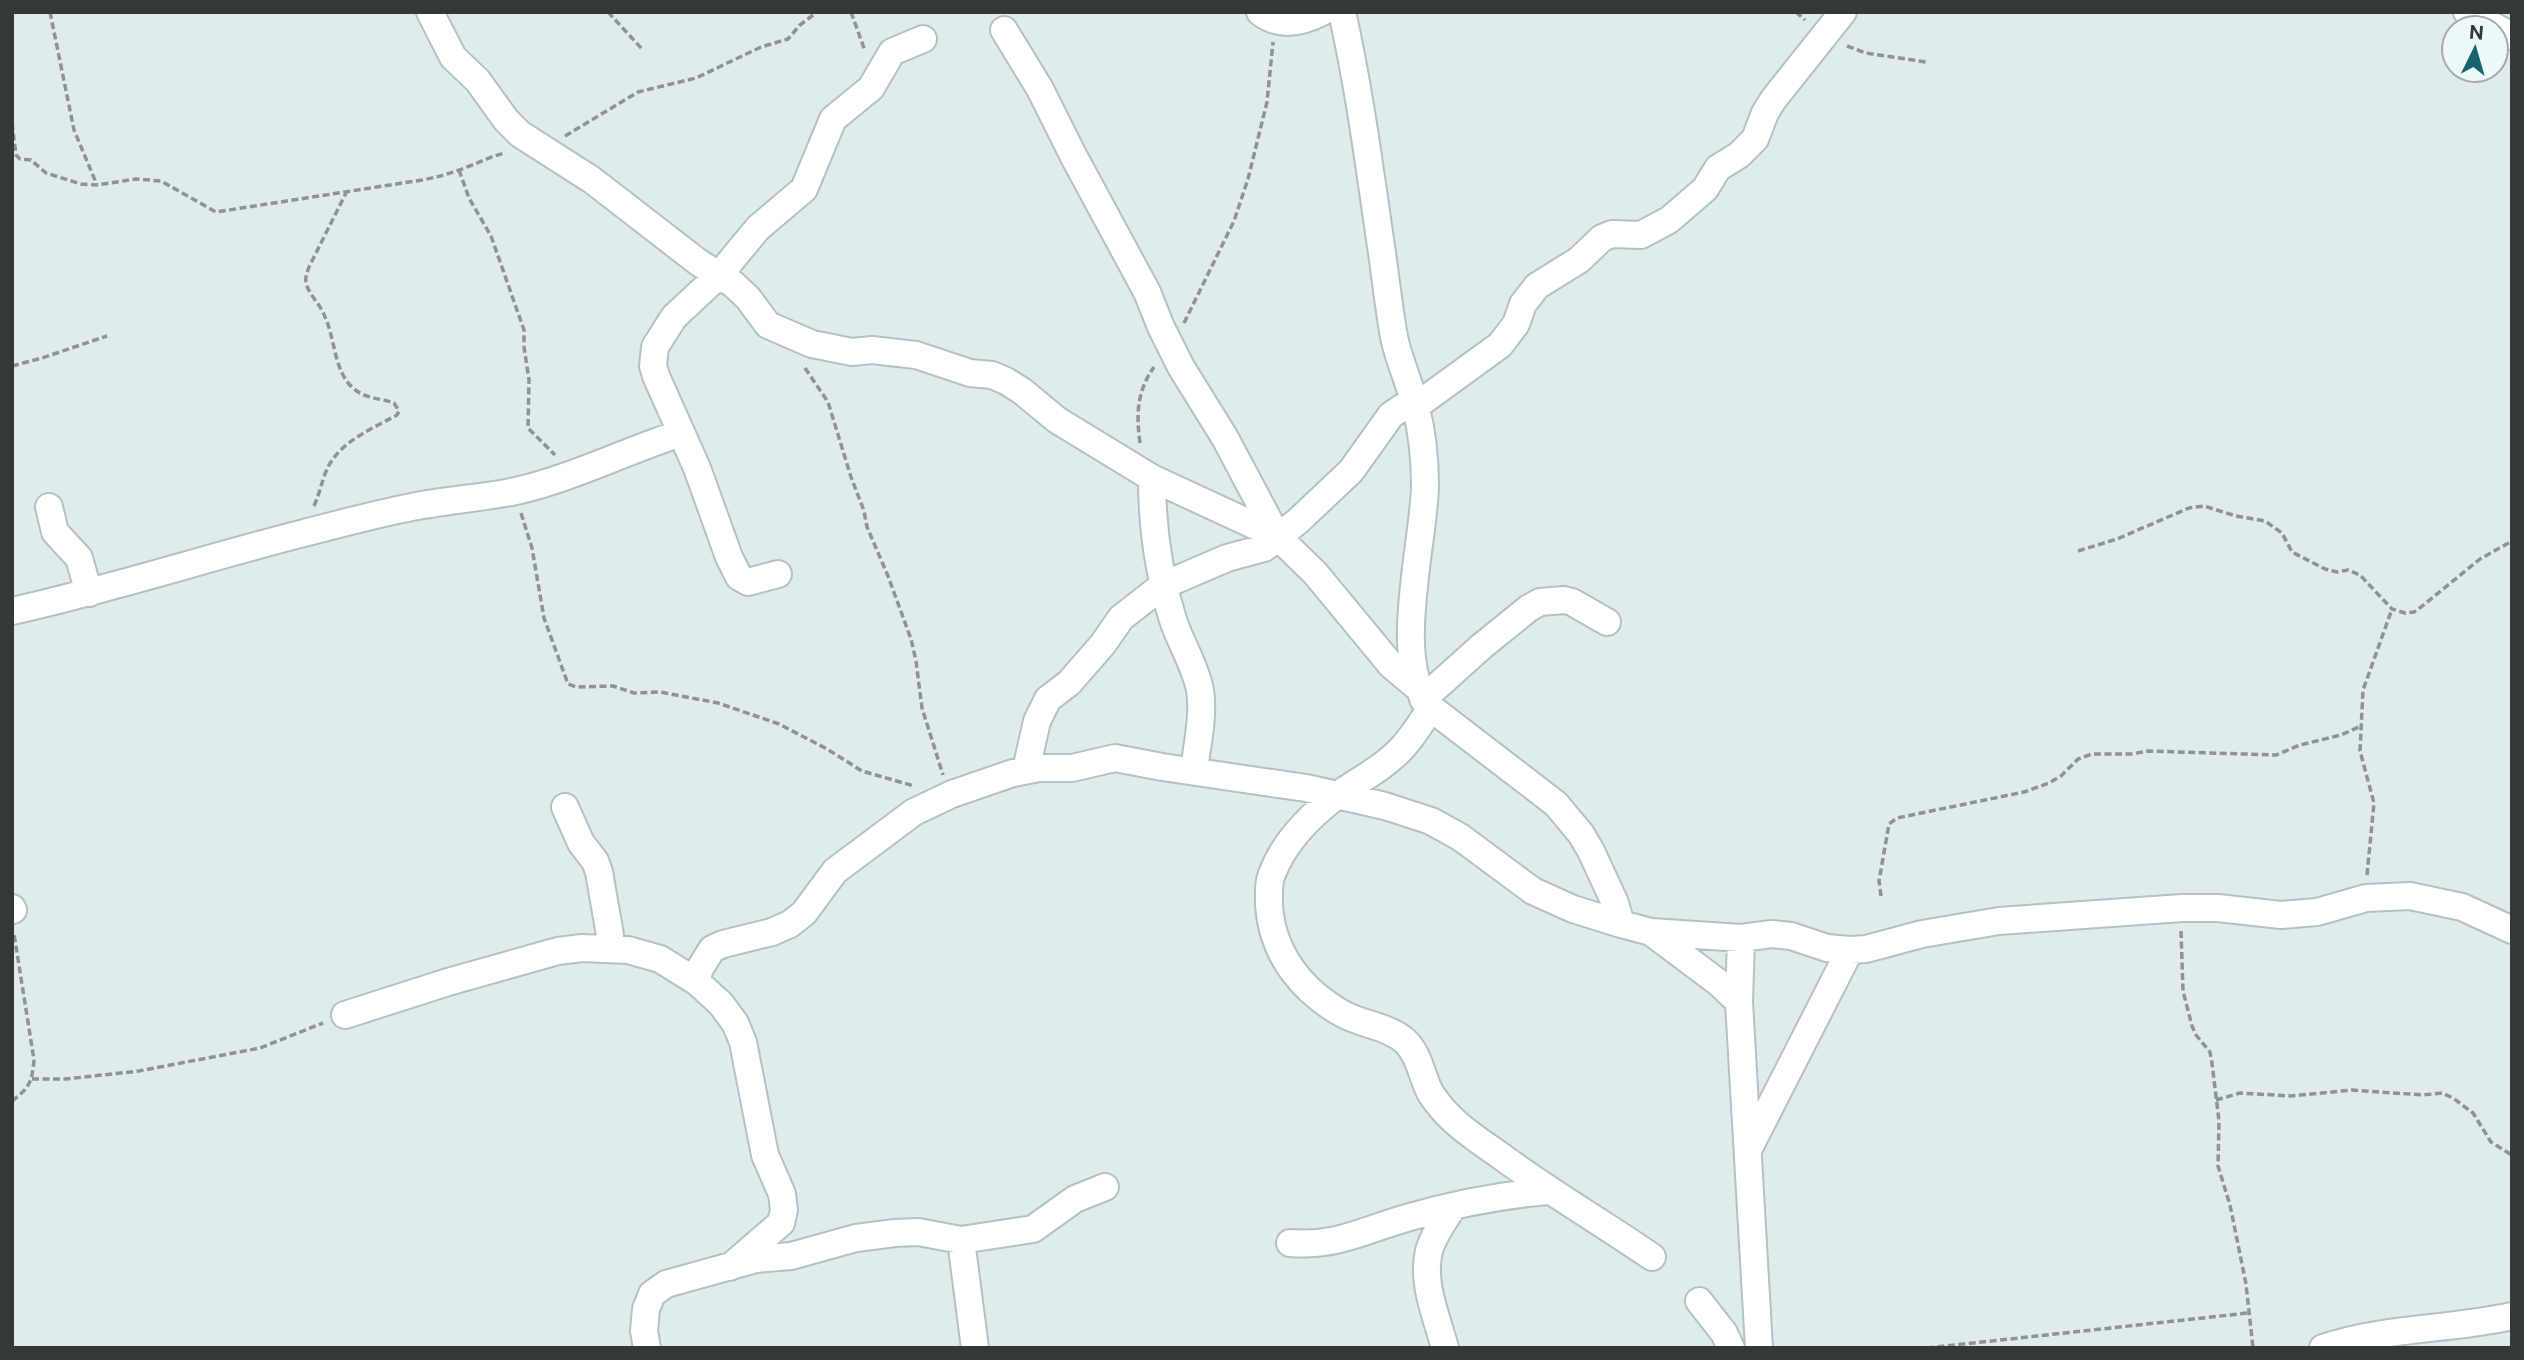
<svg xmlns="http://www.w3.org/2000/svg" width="2524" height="1360" font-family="'Public Sans',sans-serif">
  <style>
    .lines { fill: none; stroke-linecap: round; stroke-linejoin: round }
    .minor-casing { stroke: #b6c1c3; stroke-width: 30 }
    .path { stroke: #8c9495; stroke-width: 3.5; stroke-dasharray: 7 3.5; stroke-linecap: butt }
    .minor { stroke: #fff; stroke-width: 26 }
  </style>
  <rect width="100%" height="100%" fill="#dfebed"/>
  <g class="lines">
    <g class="minor-casing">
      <path id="minor" d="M430 12 453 57 478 81 506 120 520 134 592 180 698 262 733 284 748 298 768 325 812 344 852 352 872 350 916 355 970 373 992 375 1006 381 1022 391 1057 420 1152 478 1277 536 1315 573 1391 665 1416 686
        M1260 12C1279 27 1301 23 1322 12
        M1342 12C1360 92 1370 172 1382 253 1386 281 1389 309 1394 337 1399 361 1410 384 1416 408 1422 432 1425 461 1425 486 1424 544 1390 664 1431 708L1556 804 1581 834 1591 851 1615 903 1621 924 1651 932 1719 983 1739 1002 1759 1348
        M2467 12 2512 36
        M1004 30 1040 89 1074 157 1147 292 1161 327 1181 367 1225 438 1277 536
        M1152 478C1152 528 1158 572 1173 620 1181 644 1195 665 1200 690 1204 716 1197 745 1194 771
        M49 507 55 532 79 558 89 593
        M778 574 748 582 739 577 729 557 697 468 656 376 653 366 655 347 674 317 720 274 758 228 804 189 833 119 871 88 892 52 923 39
        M12 611C111 589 206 558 304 533 339 524 376 514 412 507 446 500 482 498 516 491 573 478 626 451 681 433
        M1423 699 1482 646 1529 608 1540 602 1564 600 1572 602 1607 622
        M1431 708C1422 721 1414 735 1403 747 1385 767 1361 779 1339 794 1312 814 1284 842 1272 874 1268 883 1269 895 1269 905 1272 954 1302 991 1343 1014 1363 1025 1389 1026 1406 1042 1420 1056 1422 1078 1431 1094 1436 1101 1442 1109 1448 1115 1462 1130 1481 1142 1498 1154 1548 1191 1601 1222 1652 1257
        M1026 770 1037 721 1048 699 1069 683 1103 644 1121 618 1162 586 1227 558 1264 548 1298 521 1351 471 1391 415 1403 407 1416 406 1500 345 1516 324 1523 304 1537 286 1579 260 1602 238 1612 234 1641 235 1669 220 1705 189 1718 168 1739 155 1755 139 1765 113 1773 100 1843 12
        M565 807 581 843 595 861 599 872 610 935 606 948
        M12 908 13 910
        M1651 932 1741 938 1772 934 1791 936 1827 948 1850 950 1866 949 1922 934 1999 921 2182 908H2218L2281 915 2317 912 2366 898 2410 896 2462 907 2512 930
        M697 982 699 970 712 949 723 944 772 932 790 924 804 913 835 871 914 812 952 794 1013 773 1039 768H1072L1115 758 1162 767 1306 788 1385 806 1431 821 1460 837 1533 891 1573 909 1621 924
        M1739 1002 1741 938
        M345 1015 448 982 558 951 582 948 628 950 660 959 697 982 721 1004 735 1023 743 1042 765 1155 782 1194 784 1210 781 1223 730 1267
        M1749 1148 1850 950
        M961 1240 1033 1229 1075 1199 1105 1187
        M1290 1243C1338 1247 1366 1229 1410 1217 1455 1204 1502 1195 1548 1191
        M1699 1301 1724 1333 1731 1348
        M647 1348 644 1331 646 1309 652 1294 666 1284 756 1259 791 1256 856 1238 895 1233 918 1232 961 1240 975 1348
        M1445 1348C1437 1318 1421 1282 1429 1251 1433 1236 1444 1220 1453 1207
        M2323 1348C2384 1327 2450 1330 2512 1316"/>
    </g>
    <path class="path" d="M50 12 74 130 97 185
      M608 12 642 49
      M851 12 865 51
      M1796 12 1805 20
      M1847 46 1866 53 1926 62
      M12 123 16 155 20 159 31 160 46 173 81 184 97 185 136 179 161 181 216 212 422 180C438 177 452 173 467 167 481 162 491 156 505 153
      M565 136 638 92 696 78 761 47 788 39 800 25 817 12
      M459 170 469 198 491 236 524 330V347L529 380 528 428 555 455
      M1184 323 1234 221 1248 179 1267 102 1273 42
      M12 366 42 358 107 336
      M805 368 828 402 851 477 864 511 867 527 888 576 911 639 916 661 922 708 943 775
      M1140 443C1136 414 1137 391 1154 367
      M314 506C319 495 321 485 325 474 336 443 370 430 397 415L399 411 394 403C380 398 365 399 353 388 334 372 335 338 325 317 321 305 309 295 306 283 305 277 307 273 309 267L347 191
      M521 513 532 548 544 618 568 684 576 687 613 686 634 693 660 692 718 703 779 724 827 749 862 771 914 786
      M2078 551 2117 539 2189 508 2204 506 2236 516 2265 521 2282 533 2292 552 2325 569 2337 572 2348 570 2360 575 2392 609 2405 613 2414 612 2421 607 2480 559 2512 541
      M2367 875 2374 803 2360 751 2363 690 2392 609
      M1881 896 1879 881 1889 824 1897 818 2024 792 2049 783 2061 776 2078 759 2092 754H2131L2148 751 2276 755 2300 745 2341 735 2361 726
      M2181 931 2183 991 2192 1026 2196 1035 2210 1052 2212 1063 2219 1121 2218 1166 2230 1205 2246 1284 2253 1348
      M32 1079H66L139 1071 260 1048 323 1023
      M2216 1100 2240 1093 2291 1096 2352 1090 2423 1095 2442 1093 2453 1098 2473 1113 2491 1142 2512 1155
      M12 1101C30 1087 32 1082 34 1060L14 934
      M1927 1348 2248 1313"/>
    <use href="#minor" class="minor"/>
  </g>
  <rect width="2524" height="1360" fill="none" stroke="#343839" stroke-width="28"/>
  <g transform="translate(2475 49) rotate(5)"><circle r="33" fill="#edf8fa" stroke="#a3abad" stroke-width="2"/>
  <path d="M0-5L12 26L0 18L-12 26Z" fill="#16626e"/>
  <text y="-10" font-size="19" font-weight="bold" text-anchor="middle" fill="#343839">N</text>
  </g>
</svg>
